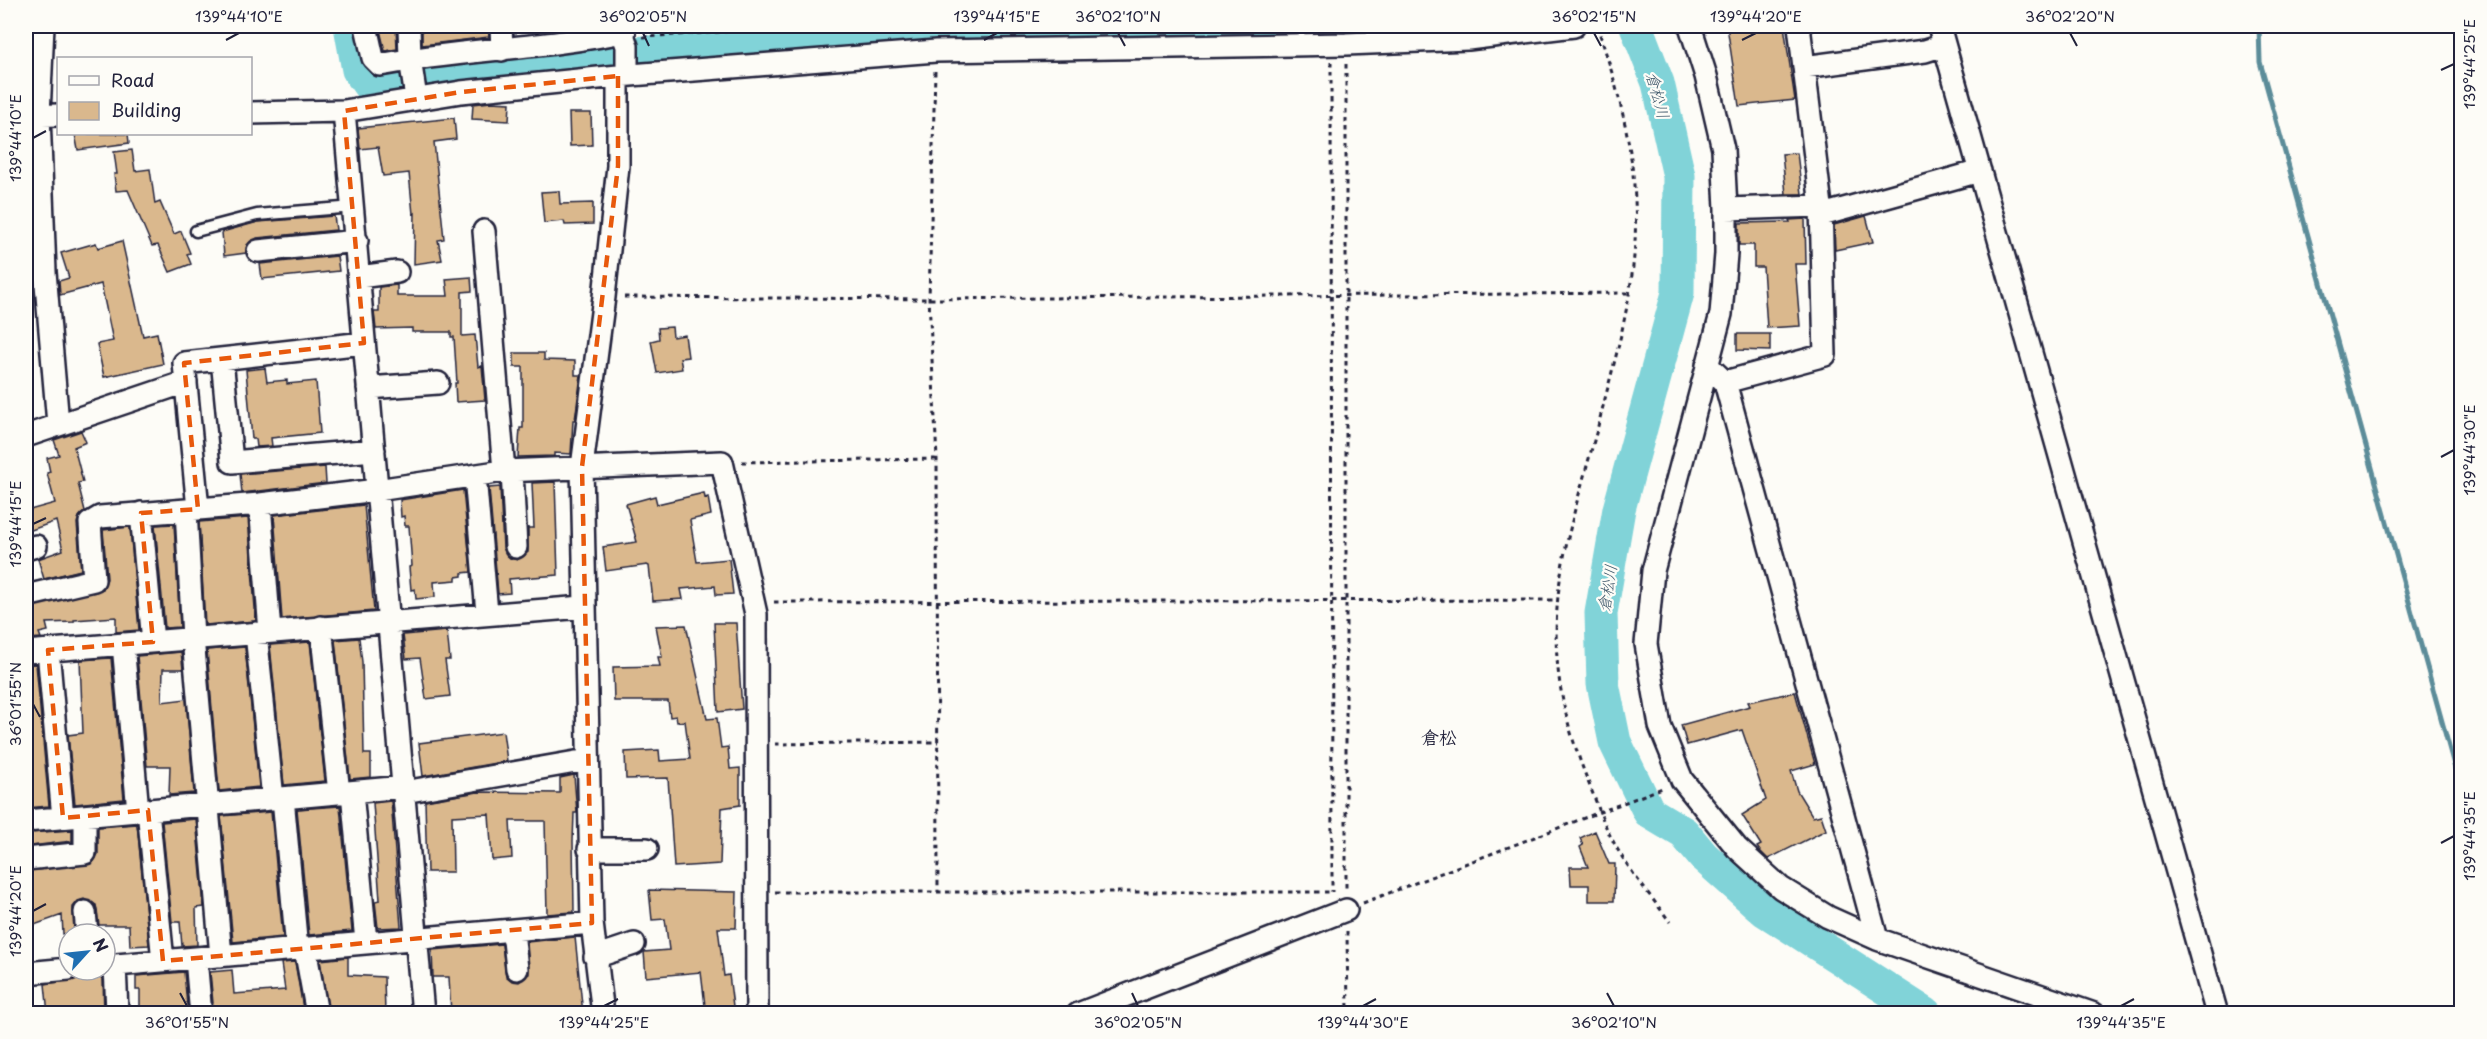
<svg xmlns="http://www.w3.org/2000/svg" width="2487" height="1039" font-family="'Playpen Sans','Klee One',sans-serif">
  <style>
    .lines { fill: none; stroke-linecap: round; stroke-linejoin: round }
    .stream { stroke: #5b8c99; stroke-width: 5 }
    .river { stroke: #81d3d8; stroke-width: 33 }
    .building { fill: #dab88d; stroke: #22223b; stroke-width: 1.5 }
    .service-casing { stroke: #22223b; stroke-width: 15 }
    .minor-casing { stroke: #22223b; stroke-width: 26 }
    .tertiary-casing { stroke: #22223b; stroke-width: 30 }
    .path { stroke: #22223b; stroke-width: 3; stroke-dasharray: 4.5 4.5; stroke-linecap: butt }
    .service { stroke: #fdfcf7; stroke-width: 10 }
    .minor { stroke: #fdfcf7; stroke-width: 21 }
    .tertiary { stroke: #fdfcf7; stroke-width: 26 }
    .marked { fill: none; stroke: #e8590c; stroke-width: 4.5; stroke-dasharray: 12 8; stroke-linejoin: round }
    .ticks { fill: none; stroke: #22223b; stroke-width: 2 }
    .labels { text-anchor: middle; dominant-baseline: central; stroke-width: 4.5; stroke-linejoin: round; paint-order: stroke }
    .water-label { font-size: 16px; font-style: italic; fill: #3e576a; stroke: #fdfcf7 }
    .quarter-label { font-size: 18px; font-weight: bold; fill: #22223b; stroke: #fdfcf7 }
    .neatline { fill: none; stroke: #22223b; stroke-width: 2 }
    .ticks-label { font-size: 15px; text-anchor: middle; fill: #22223b }
  </style>
  <rect width="100%" height="100%" fill="#fdfcf7"/>
  <filter id="ink" filterUnits="userSpaceOnUse"><feTurbulence type="fractalNoise" baseFrequency=".0167" numOctaves="2"/><feDisplacementMap in="SourceGraphic" scale="12" xChannelSelector="R" yChannelSelector="G"/><feConvolveMatrix kernelMatrix="1 2 1 2 8 2 1 2 1" color-interpolation-filters="sRGB"/></filter>
  <g filter="url(#ink)">
    <g class="lines">
      <path class="stream" d="M2259 26 2260 62 2462 794"/>
      <path class="river" d="M350 26 358 70 370 87 615 54 940 34 1275 26
        M1636 26 1658 83 1679 176 1678 293 1619 509 1601 613 1603 684 1615 742 1649 812 1684 833 1703 856 1764 910 1926 1014"/>
    </g>
    <path class="building" d="M379 26H396L397 49 385 51Z
      M422 26H488L489 37 422 45Z
      M1727 26H1784L1795 100 1739 106Z
      M491 102 510 103 509 121 472 119 473 104Z
      M569 113H591L592 145 570 146Z
      M454 118 456 139 434 142 444 239 438 240 442 260 414 264 415 213 413 214 409 173 383 176 378 147 360 149 358 128Z
      M75 134H128L129 143 78 150Z
      M132 150 135 171 150 169 155 204 160 202 174 234 181 231 190 253 187 254 191 264 170 272 158 245 152 246 128 190 116 191 114 174H117L114 152Z
      M1797 153 1802 194H1786L1782 154Z
      M559 191 560 204 593 203V224L565 225 564 221 544 223 541 192Z
      M334 216 336 230 257 238 247 245 246 253 224 256 222 232 258 222Z
      M1866 216 1873 242 1835 250 1834 225Z
      M1805 219 1806 264H1795L1800 326 1767 328 1763 267H1754V245H1739V223L1790 222 1789 220Z
      M122 241 143 336 157 333 163 364 104 377 97 344 113 341 101 284 60 295 59 281 69 278 61 253 96 243 98 248Z
      M337 256 339 271 262 279 260 264Z
      M471 277 472 291 462 292V336L475 335 478 367 482 366 485 400 456 402 455 383H457L454 337H451V332H412V328L376 329 374 312H379V287L397 285V296H448L446 279Z
      M672 327 673 337 685 335 688 357 680 358 682 369 657 373 651 341 659 339 658 328Z
      M1737 334H1770V351L1737 350Z
      M514 353H544V360L575 361V375H581L575 420H573L571 454 554 453V456L518 457 520 428H523V367H514Z
      M265 368 267 382 287 380V384L316 381 320 433 271 438 272 446 257 447 256 439H252L246 370Z
      M81 431 86 442 74 447 83 482 78 483 85 511 79 517 77 523 81 570 44 579 38 559 63 550 56 521 26 532V511L55 503 47 473 50 472 47 458 59 455 54 440Z
      M325 467 326 483 242 493 240 474Z
      M555 482 558 575 509 579 510 593 498 594 489 488 500 487 503 548 510 558 517 560 528 552V528H534L532 483Z
      M463 490 471 572 462 573V576L456 577V580L434 582 435 597 416 599 415 589 411 590 409 567 412 566 409 526H405L404 516 401 517 400 500Z
      M704 493 705 498 708 497 711 515 690 520 697 562 729 559 733 594 716 595 715 586 681 589 683 599 653 601 649 566 647 565 606 571 603 547 637 542 626 504 655 496 657 504Z
      M364 505 374 611 282 619 274 515Z
      M248 518 256 621 205 625 199 522Z
      M174 524 180 627 165 628 155 525Z
      M130 527 139 630 116 632V617L74 620V622L46 623 48 631 39 633 41 638 26 639V608L103 589 107 579 103 530Z
      M714 623H736L742 709 718 712Z
      M686 625 707 719 717 718 721 748 728 747 730 769 740 768V805L722 808 720 864 674 867 668 778 626 779 625 752 659 750 660 761 690 759 685 721 677 722 676 716 670 717 668 701H614L613 667 660 666 658 657H662L656 626Z
      M447 631 450 660H445L450 696 426 699 420 658 406 659 403 635Z
      M359 638 362 662 364 754H371V777L350 779 335 640Z
      M310 642 325 781 284 785 270 645Z
      M245 647 259 787 219 791 207 650Z
      M181 652 183 669H163L162 702 186 699 194 793 169 795 170 766H147L137 656Z
      M111 658 124 799 75 804 68 735 83 733 80 660Z
      M34 664H36L49 806 26 808V665Z
      M1795 692 1815 764 1791 771 1797 791 1813 817 1821 815 1826 830 1768 859 1760 851 1757 847 1761 845 1742 815 1766 800 1742 730 1687 745 1681 725 1750 706 1748 702Z
      M503 732 507 761 423 776 419 743Z
      M574 775 577 813H574L573 841 574 912 547 914 545 821H510L512 858 492 860 489 814 452 816 453 872H427L425 801 478 792 560 793V778Z
      M391 801 401 927 378 928 375 901 380 900 373 803Z
      M340 806 352 931 309 935 297 809Z
      M271 812 283 937 233 942 221 816Z
      M196 819 204 907 196 908 197 945 182 946 180 922H172L162 822Z
      M137 824 149 945 130 946 129 925H99L96 905 84 899 78 901 73 907 74 934H63L62 915 26 928V871L92 864 98 854V827Z
      M72 830V841L31 846 29 833Z
      M1595 831 1609 864H1615L1614 901H1589V885H1571L1570 867H1588L1580 847 1583 845 1580 838Z
      M649 890 737 892 736 928H718L724 976 729 975 734 1014H706L701 972 646 977 644 952 669 950 665 919 652 920Z
      M575 937 583 1014H546L545 1010 509 1014H451L449 977H433L432 950 502 944 506 976 512 981 519 982 529 974 527 942Z
      M348 957V975L384 977 385 1014H329L320 960Z
      M295 962 304 1014H208L213 1003 210 972 232 970 234 994 285 990 281 963Z
      M184 972 187 1005 192 1014 140 1013V990H136V976Z
      M98 976 103 978 104 1014H85V1011L48 1014 45 984Z"/>
    <g class="lines">
      <g class="service-casing">
        <path id="service" d="M196 231 257 215 354 207"/>
      </g>
      <g class="minor-casing">
        <path id="minor" d="M43 26 39 115 45 272 58 424
          M366 26 373 58 380 65C460 49 542 49 622 32L627 46V76
          M409 26 410 59 416 98
          M501 26 502 50
          M1690 26 1706 76 1723 149 1726 209V254L1721 314 1653 571 1646 644 1660 726 1682 780 1737 848 1781 888 1828 917 1877 939 2094 1014
          M1939 26 2217 1014
          M1804 67 1925 51 1944 45
          M250 113 344 111
          M26 116 58 115
          M1726 209 1821 206
          M1822 215 1980 171
          M484 231 504 471
          M258 251 357 241
          M359 277 397 272
          M222 359 232 462 374 450
          M1707 365 1725 382 1877 939
          M1725 382 1825 355 1821 206 1799 26
          M368 388 438 383
          M26 436 186 382
          M512 471 516 547
          M475 476 487 613
          M260 504 270 632
          M198 509 184 363 364 343
          M186 510 193 638 221 956
          M141 513 153 642
          M26 549 36 546
          M26 596 94 580 90 523 100 517 260 504 377 490 504 471 722 462 756 614 757 1014
          M321 627 339 793
          M256 633 273 799
          M123 644 138 811
          M48 650 63 818
          M26 652 583 607
          M352 792 366 942
          M404 792 587 760
          M283 798 297 949
          M148 810 163 961
          M26 821 404 787
          M589 849H647
          M26 859 85 853V816
          M85 912 87 934
          M513 931 517 969
          M305 948 317 1014
          M595 957 634 944
          M196 958 200 1004
          M115 965 117 1012
          M105 966 592 923
          M26 973 69 969
          M423 1014 344 111 461 92 618 76 936 51 1346 44 1468 39 1574 26
          M603 1014 592 923 582 467 604 297 618 166V76
          M1078 1014 1346 910"/>
      </g>
      <g class="tertiary-casing">
        <path id="tertiary" d="M620 26 622 32"/>
      </g>
      <path class="path" d="M1597 26C1623 102 1641 175 1634 256 1629 314 1612 370 1598 426 1583 482 1564 539 1558 596 1551 669 1564 722 1591 789 1598 806 1604 825 1613 841 1628 870 1651 896 1670 922
        M643 37 814 26
        M1331 62 1332 892
        M1346 64V891
        M935 71 929 299 937 459 938 892
        M624 297 929 299 1629 293
        M742 462 936 459
        M774 602 1558 600
        M775 744 938 742
        M775 892H1333
        M1363 903 1665 787
        M1347 931 1348 1014"/>
      <use href="#service" class="service"/>
      <use href="#minor" class="minor"/>
      <use href="#tertiary" class="tertiary"/>
    </g>
  </g>
  <path class="marked" d="M618 76V166L582 467 592 923 163 961 148 810 63 818 48 650 153 642 141 513 198 509 184 363 364 343 344 111 461 92Z"/>
  <path class="ticks" d="M643 33 649 46M1118 33 1125 46M1594 33 1601 46M2070 33 2077 46M226 40 239 33M984 40 997 33M1742 40 1756 33M2441 70 2454 64M33 138 46 131M2441 457 2454 450M33 524 46 518M33 704 40 717M2441 843 2454 836M33 911 46 904M180 993 187 1006M1132 993 1138 1006M1607 993 1614 1006M604 1006 618 999M1363 1006 1376 999M2121 1006 2134 999"/>
  <g class="labels">
    <g class="water-label">
      <text transform="translate(1659 95) rotate(75)">倉松川</text>
      <text transform="translate(1606 588) rotate(-81)">倉松川</text>
    </g>
    <g class="quarter-label">
      <text x="1439" y="736">倉松</text>
    </g>
  </g>
  <rect width="2487" height="1039" fill="none" stroke="#fdfcf7" stroke-width="66"/>
  <rect x="57" y="57" width="195" height="78" fill="#fdfcf7" stroke="#a5a5ac" stroke-width="1.5"/>
  <rect x="69" y="76" width="30" height="9" fill="#fdfcf7" stroke="#a5a5ac" stroke-width="1.5"/>
  <text x="111" y="87" font-size="18" fill="#22223b">Road</text>
  <rect x="69" y="102" width="30" height="18" fill="#dab88d" stroke="#a5a5ac" stroke-width="1.5"/>
  <text x="111" y="117" font-size="18" fill="#22223b">Building</text>
  <g transform="translate(87 952) rotate(63)"><circle r="28" fill="#fdfcf7" stroke="#a5a5ac" stroke-width="1.5"/>
  <path d="M0-4.5L10 22L0 15L-10 22Z" fill="#1f6fb2"/>
  <text y="-9" font-size="16" font-weight="bold" text-anchor="middle" fill="#22223b">N</text>
  </g>
  <rect x="33" y="33" width="2421" height="973" class="neatline"/>
  <g class="ticks-label">
    <text x="239" y="22">139°44'10"E</text>
    <text x="643" y="22">36°02'05"N</text>
    <text x="997" y="22">139°44'15"E</text>
    <text x="1118" y="22">36°02'10"N</text>
    <text x="1594" y="22">36°02'15"N</text>
    <text x="1756" y="22">139°44'20"E</text>
    <text x="2070" y="22">36°02'20"N</text>
    <text transform="translate(2470 64) rotate(-90)" y="5">139°44'25"E</text>
    <text transform="translate(16 138) rotate(-90)" y="5">139°44'10"E</text>
    <text transform="translate(2470 450) rotate(-90)" y="5">139°44'30"E</text>
    <text transform="translate(16 524) rotate(-90)" y="5">139°44'15"E</text>
    <text transform="translate(16 704) rotate(-90)" y="5">36°01'55"N</text>
    <text transform="translate(2470 836) rotate(-90)" y="5">139°44'35"E</text>
    <text transform="translate(16 911) rotate(-90)" y="5">139°44'20"E</text>
    <text x="187" y="1028">36°01'55"N</text>
    <text x="604" y="1028">139°44'25"E</text>
    <text x="1138" y="1028">36°02'05"N</text>
    <text x="1363" y="1028">139°44'30"E</text>
    <text x="1614" y="1028">36°02'10"N</text>
    <text x="2121" y="1028">139°44'35"E</text>
  </g>
</svg>
